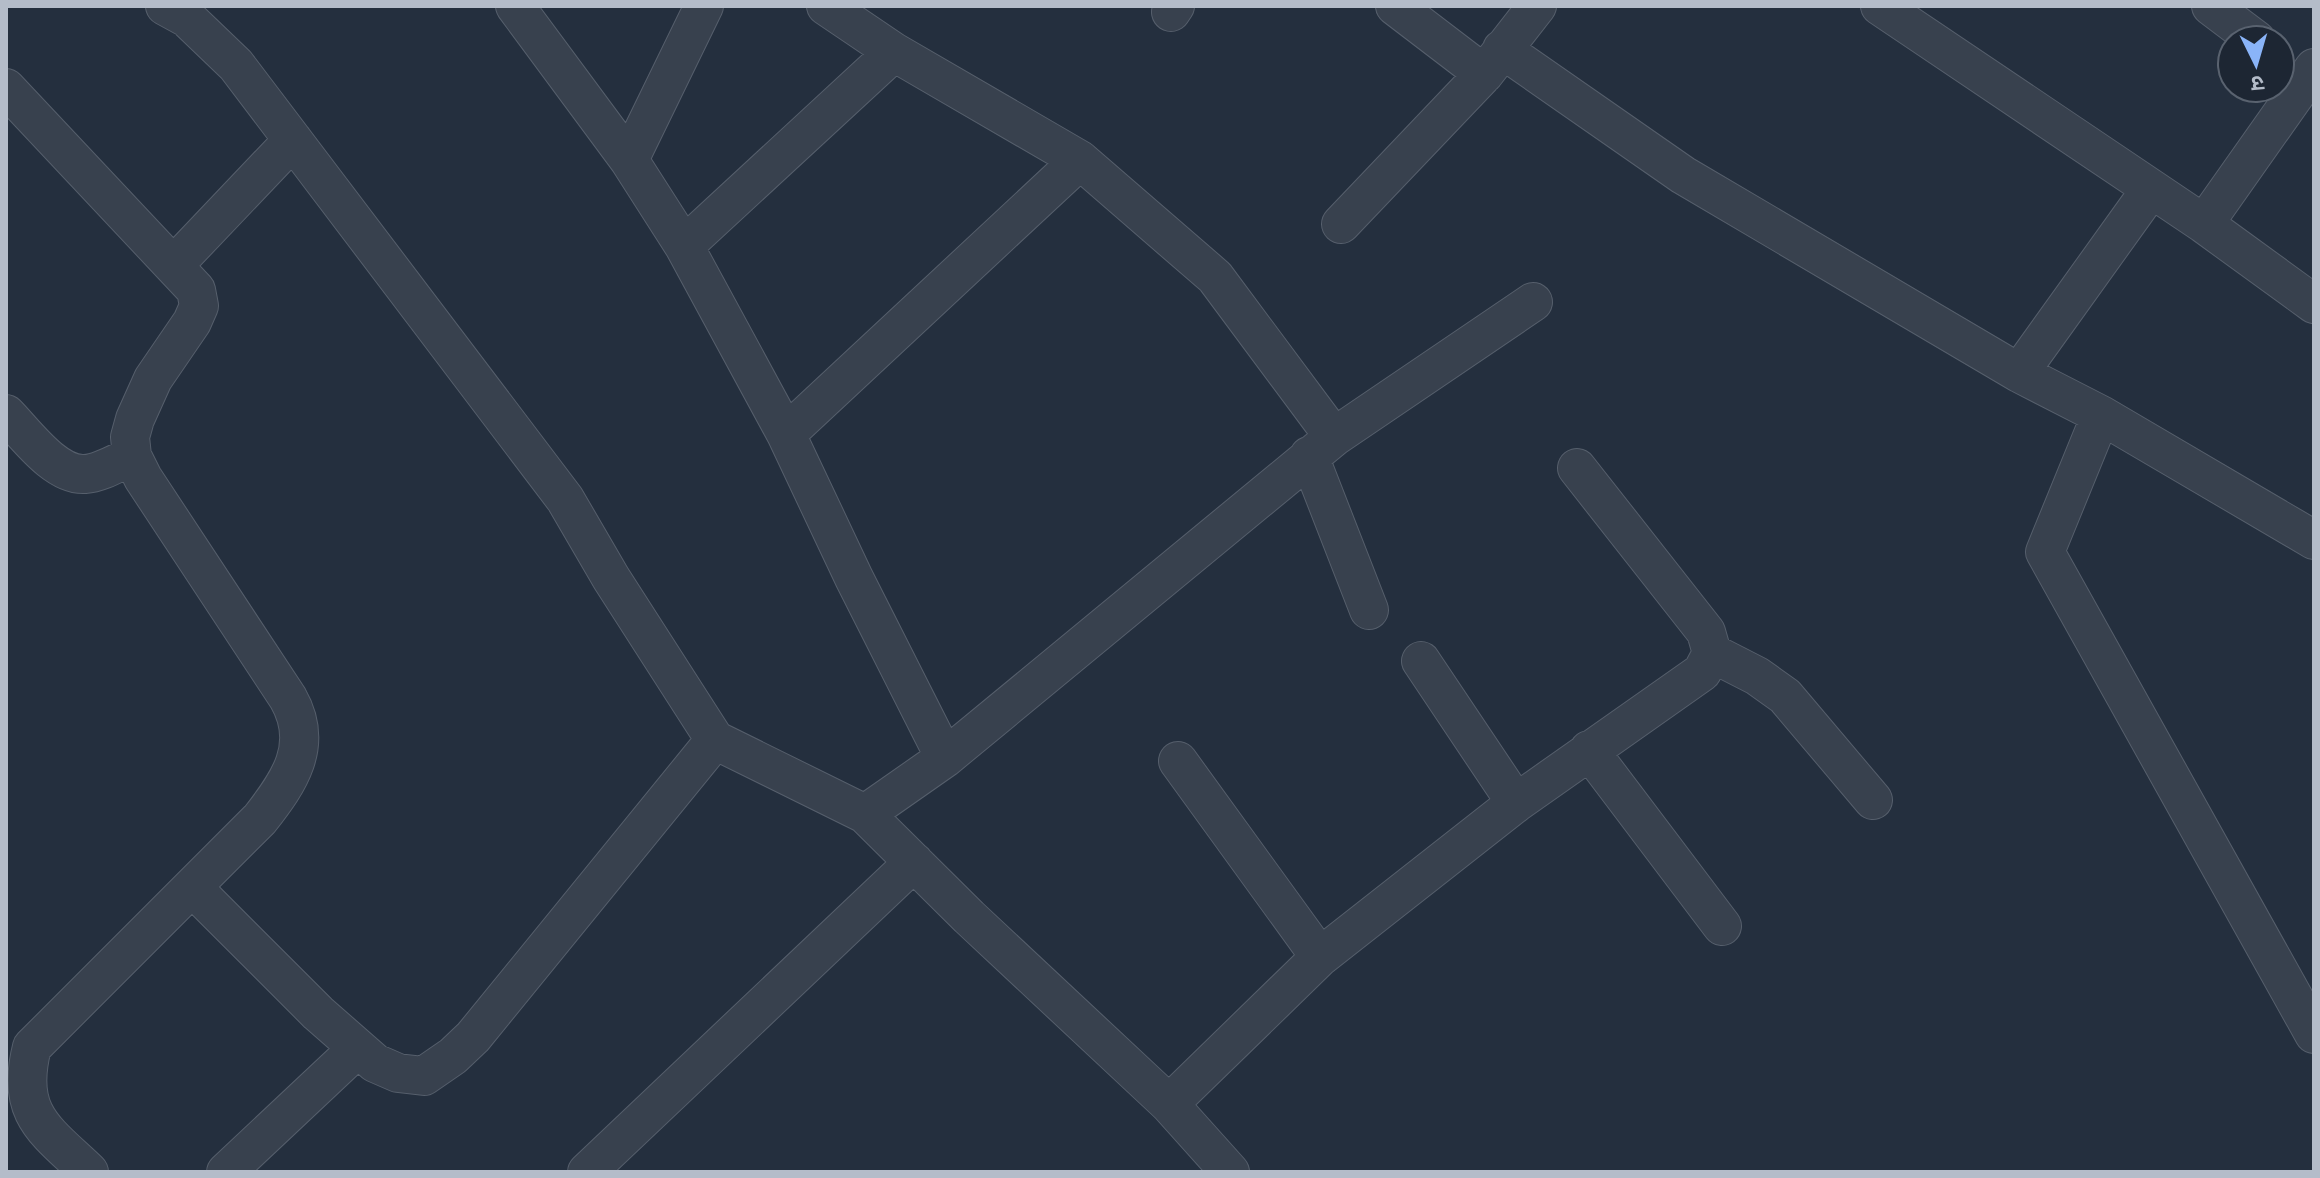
<svg xmlns="http://www.w3.org/2000/svg" width="2320" height="1178" font-family="'Asap Condensed','Noto Sans Devanagari',sans-serif">
  <style>
    .lines { fill: none; stroke-linecap: round; stroke-linejoin: round }
    .street-casing { stroke: #565f6c; stroke-width: 40 }
    .street { stroke: #38414e; stroke-width: 38 }
  </style>
  <rect width="100%" height="100%" fill="#242f3e"/>
  <g class="lines">
    <g class="street-casing">
      <path id="street" d="M165 6 187 18 236 65 565 499 611 578 715 740 865 814 969 917 1169 1104 1230 1172
        M515 6 629 160 684 246 786 434 854 578 945 758
        M826 6 894 52 1080 160
        M1395 6 1484 74
        M1880 6 2204 224 2314 304
        M2211 6 2256 40
        M1171 12 1175 6
        M1502 49 1683 175 2019 373 2101 415 2314 540
        M6 88 196 290 199 306 192 322 153 379 135 419 130 437 132 456 143 478 288 698C315 745 289 782 260 819L32 1047C15 1114 45 1130 89 1172
        M629 160 704 6
        M1341 224 1484 74 1537 6
        M2204 224 2314 68
        M684 246 894 52
        M174 265 293 140
        M2019 373 2151 189
        M6 414C25 433 55 476 85 474 101 473 118 462 132 456
        M2101 415 2045 552 2314 1034
        M786 434 1080 160 1215 277 1334 437
        M1309 456 1369 610
        M1712 653 1757 676 1785 696 1873 800
        M1421 661 1516 803
        M1589 750 1722 926
        M1178 761 1320 957
        M865 814 945 758 1334 437 1533 302
        M192 887 318 1013 375 1063 398 1073 424 1076 453 1056 473 1037 715 740
        M1169 1104 1320 957 1516 803 1702 672 1712 653 1706 632 1577 468
        M226 1172 358 1048
        M587 1172 914 862"/>
    </g>
    <use href="#street" class="street"/>
  </g>
  <rect width="2320" height="1178" fill="none" stroke="#b4bcc9" stroke-width="16"/>
  <g transform="translate(2256 64) rotate(175)"><circle r="38" fill="#1d2633" stroke="#59626f" stroke-width="2"/>
  <path d="M0-6L14 30L0 20L-14 30Z" fill="#8ab4f8"/>
  <text y="-12" font-size="22" font-weight="bold" text-anchor="middle" fill="#b4bcc9">उ</text>
  </g>
</svg>
